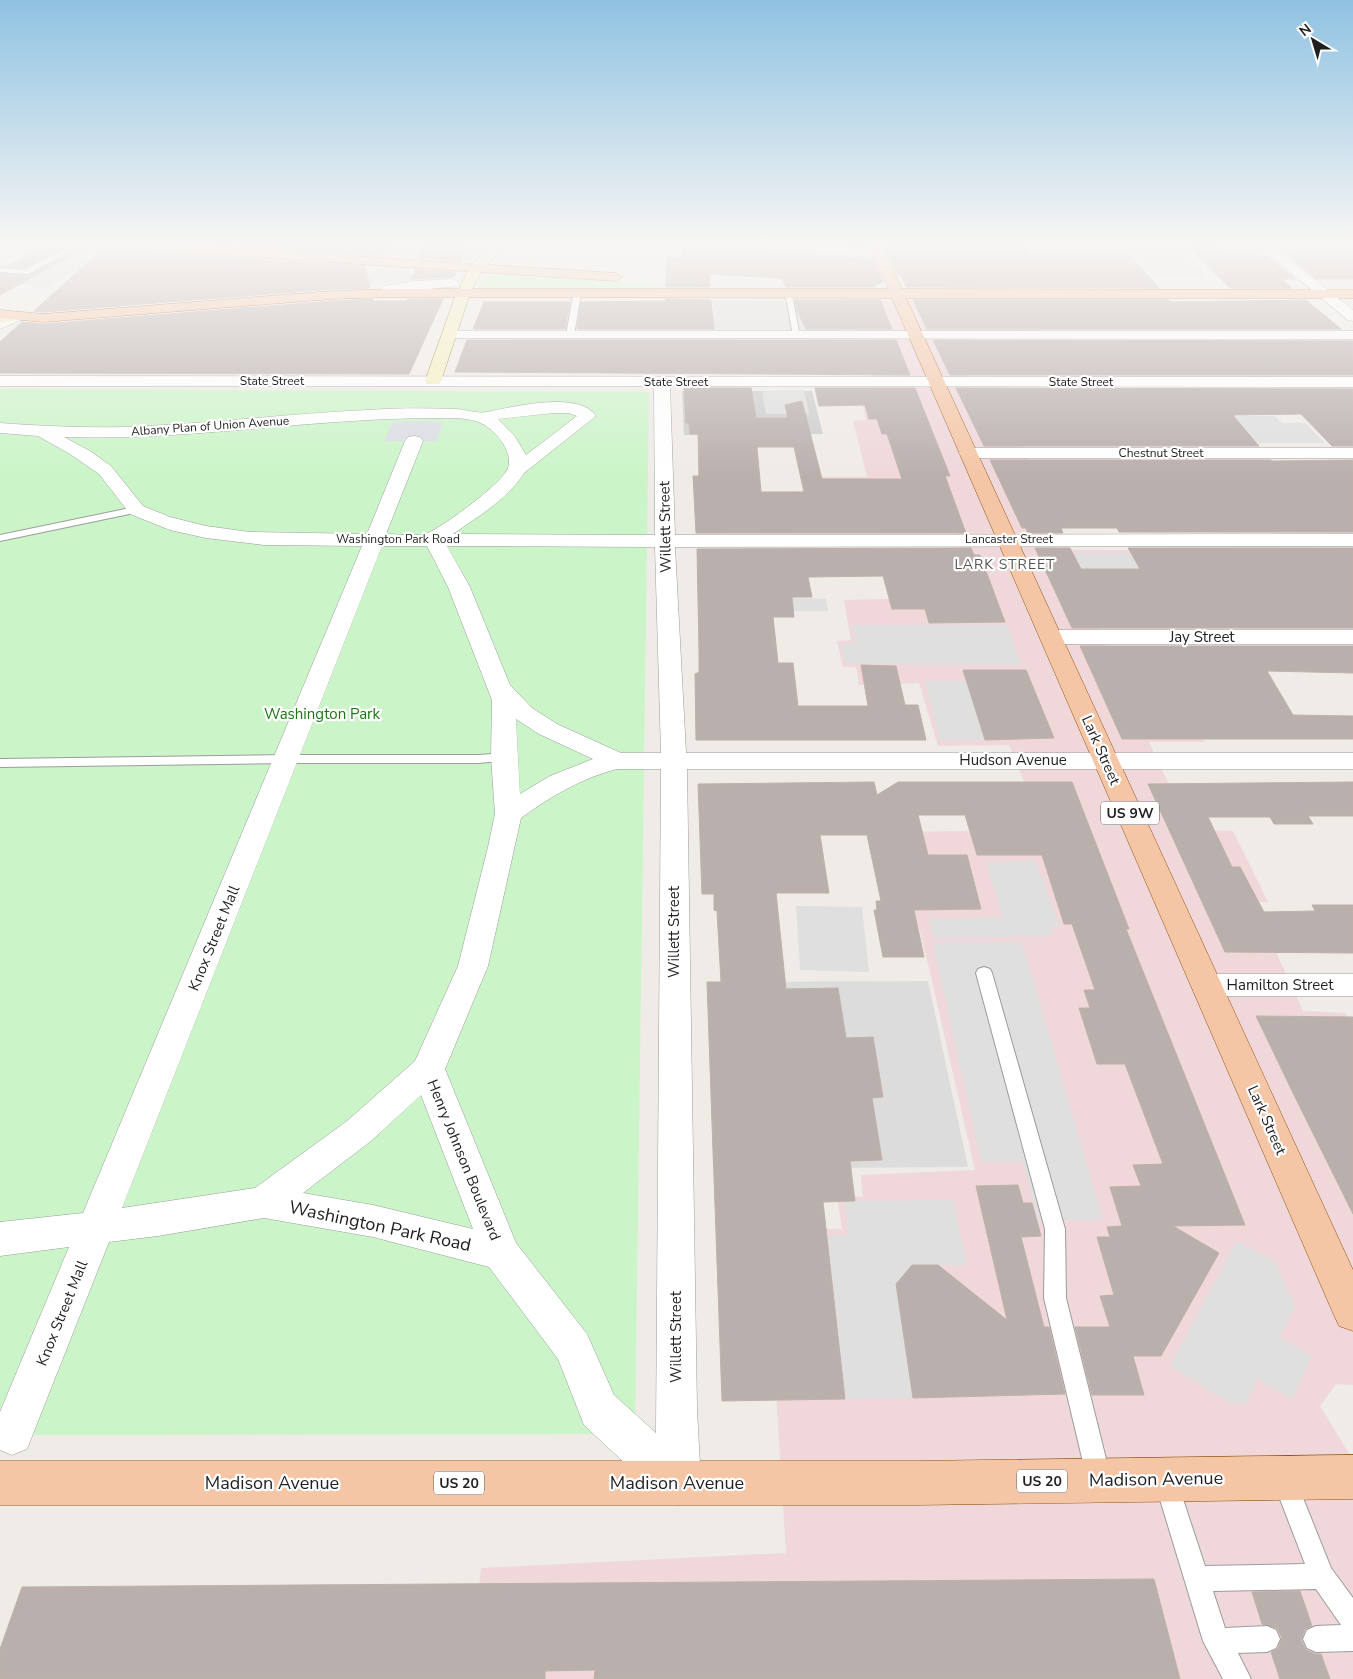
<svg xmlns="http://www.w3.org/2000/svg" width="1353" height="1679" font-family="'Nunito Sans',sans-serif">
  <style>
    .residential { fill: #dddcdd }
    .commercial { fill: #efd7da }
    .religious { fill: #cdcdcd }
    .park { fill: #cbf5c8 }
    .parking { fill: #dfdfdf }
    .plaza { fill: #dbdde5 }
    .building { fill: #b9afac; stroke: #c0b0aa; fill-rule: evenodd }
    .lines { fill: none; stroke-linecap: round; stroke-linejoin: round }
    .lane-casing { stroke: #9c9c9c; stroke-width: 2 }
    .street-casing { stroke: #9c9c9c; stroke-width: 1 }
    .secondary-casing { stroke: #6f6a0e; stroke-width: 1 }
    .primary-casing { stroke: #8f4e0c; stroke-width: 1 }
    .lane { fill: #fff; fill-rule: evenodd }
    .street { fill: #fff; fill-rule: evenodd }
    .secondary { fill: #f5efbf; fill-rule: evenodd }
    .primary { fill: #f5c6a6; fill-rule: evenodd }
    .labels { text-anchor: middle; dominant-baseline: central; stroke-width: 4.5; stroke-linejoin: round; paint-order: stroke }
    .far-street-label { font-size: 12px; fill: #1f1f1f; stroke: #fff }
    .far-neighbourhood-label { font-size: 14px; letter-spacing: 1px; fill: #525252; stroke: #fff }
    .shield { fill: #fff; stroke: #626262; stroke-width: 1 }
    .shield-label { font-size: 14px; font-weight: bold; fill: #1f1f1f }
    .street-label { font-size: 15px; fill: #1f1f1f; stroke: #fff }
    .park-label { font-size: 15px; fill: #1d7615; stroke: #fff }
    .near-street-label { font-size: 18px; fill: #1f1f1f; stroke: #fff }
  </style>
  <rect width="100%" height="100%" fill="#efebe7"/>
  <path class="residential" d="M395 242H489L468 259 380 253Z
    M928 981 968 1167 713 1169 707 982Z"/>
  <path class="commercial" d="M863 300 1022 301 1043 331 966 332 977 356H959L972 390 1022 445 1047 494 1038 511 1056 550H1128L1150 587 1083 599 1108 649 1179 694 1205 742H1149L1190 830 1233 831 1268 902H1253L1303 1011 1345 1013 1353 1027V1385L1336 1384 1320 1406 1353 1460V1679H469L481 1568 786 1553 770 1297 794 1229H842L837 1196 863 1197 861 1175 975 1170 930 972 895 832 979 831 1035 808 1009 745 938 746 919 683 859 685 856 667H843L837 641 851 640 844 600 975 597 956 532 792 531 787 491H824L822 477H867L853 421 866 420 859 389H876L866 355 875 344 872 332H855L849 310Z"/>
  <path class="religious" d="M682 391H812L823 434 684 435Z"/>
  <path class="park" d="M499 274 695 287 698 288 478 291 483 277Z
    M0 389 649 392 635 1434 0 1435Z"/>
  <path class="parking" d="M990 242H1118L1129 254H1031L1024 245H992Z
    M1124 242H1172L1208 277H1156Z
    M1274 242H1320L1332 251 1290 254Z
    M57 248 87 250 67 261 100 263 90 269 81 268 44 289 29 288 33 285 21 284 27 281 0 279V262L25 264Z
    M377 270 414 272 412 280 369 284 367 278Z
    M713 301H816L835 319 839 331H710L709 315 714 314Z
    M804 390 809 414H766L762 391Z
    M1235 416H1275L1282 423H1305L1325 443H1258Z
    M1073 553H1130L1146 581 1081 569Z
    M788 598 826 599 828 611H789Z
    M851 625H1007L1021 665 845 664 841 643H855Z
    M925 681H1031L1039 702 985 740H940Z
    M1036 861 1060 927H1050L1053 936 934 938 929 919 1003 917 986 862Z
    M796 906 862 907 869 972 800 970Z
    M933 942H1022L1103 1220H1038L1023 1161H981Z
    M953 1200 967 1265H912L896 1284 913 1398 845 1399 827 1236 849 1235 844 1201Z
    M1237 1241 1275 1262 1295 1307 1280 1337 1312 1356 1292 1399 1258 1379 1245 1404 1231 1403 1170 1366Z"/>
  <path class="plaza" d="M422 421 443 422 437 441H384L392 422Z"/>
  <path class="building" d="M161 242H397L379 256Z
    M422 242H470L467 245 461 261 418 258Z
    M780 242H866L868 247Z
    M882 242H986L988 245H1024L1031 254H1129L1159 288 907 287 900 274 898 275Z
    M1185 244H1215L1227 253H1254L1257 256H1267L1295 279H1281L1292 288H1230Z
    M683 245 688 248 873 259 883 282 874 285 875 287H786L782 278 709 274 710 287H666L667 257 683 258Z
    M45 246 63 248 24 268 5 267Z
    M78 249H84L0 295V274L29 276Z
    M1353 249V279H1316L1286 254Z
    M101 250 365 266 370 288 332 289 44 312 34 311Z
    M415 270 456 272 454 277 412 279Z
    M373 299V301H406L407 299H443L409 374 0 373V342L22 322 44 324 332 301Z
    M666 299 711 300 714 329H577L581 302 666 301Z
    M795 300H880L892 329H806L797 311Z
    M913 300H1169L1171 302 1306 300 1341 329H927Z
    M484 302H570L565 329H473Z
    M467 340H896L910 375 455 372Z
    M933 340 1353 341V375H950Z
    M684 388H751L756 418H788L785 405 802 401 822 479H902L887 434H882L877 419H869L865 405 819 406 815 388H915L950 476H945L966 533H696L693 476H699L698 434H690L689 423H686ZM757 447H794L804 492H761Z
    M956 388 1353 389V446H1332L1301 414 1233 415 1259 446H984Z
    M990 460H1271L1272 461 1353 460V532H1119L1117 528H1061L1063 533H1028L1026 528H1022Z
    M971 548 974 555H980L1005 622 929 623 925 609H892L883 576 808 577 812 597H792L794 617H773L778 663H793L798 706H868L861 665 896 666 905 705H918L926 740H696L695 674 699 672V652L697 549Z
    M1035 548H1070L1081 569H1140L1128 548H1353V628H1072Z
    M1080 646H1353V673L1267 671 1293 715 1353 716V739H1122Z
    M963 670H1026L1054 738 985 740Z
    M874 782 877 795 898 782H1072L1129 929H1126L1245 1225 1173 1226 1219 1253 1161 1356H1133L1144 1395H1092L1075 1327H1110L1100 1296 1114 1295 1097 1237H1110L1107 1227 1122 1226 1110 1187 1141 1186 1133 1165 1163 1164 1125 1064H1097L1079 1008H1090L1084 990H1095L1072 924H1064L1042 855H977L965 815H918L928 855H967L981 909 914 910 924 957H883L874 910H877L876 901H881L867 835H820L829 893H776L786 989 838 988 846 1038 873 1037 883 1097 872 1098 882 1160 850 1161 855 1201 823 1202 845 1399 722 1401 707 982H721L717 911 714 910V894H702L698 784Z
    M1353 782V816H1308L1313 824H1274L1270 817H1208L1232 867H1240L1264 912 1315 911 1312 905H1353V953L1225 952 1148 784Z
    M1256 1016 1353 1017V1214L1294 1095Z
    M1018 1185 1023 1203H1032L1041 1236 1021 1237 1044 1327H1049L1065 1394 913 1398 896 1284 912 1265H938L1007 1320 976 1186Z
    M1154 1579 1180 1679H594L595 1670 545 1671V1679H0V1649L22 1587Z
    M1300 1591 1312 1626 1305 1629 1301 1640 1306 1650 1315 1654H1321L1330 1679H1280L1271 1652 1278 1649 1282 1638 1277 1628 1262 1624 1252 1592Z"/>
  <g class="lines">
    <g class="lane-casing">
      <path id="lane" d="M78 242H86L28 274 0 272V268L24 270Z
        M574 291 581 293 574 335 570 337 566 335Z
        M785 292 792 294 800 337 793 335Z
        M135 507 139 508 140 510 139 512 0 541V535Z
        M504 753 511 757 509 760 479 763H286L0 767V759L286 755H479Z
        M984 967 990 969 992 973 1065 1229 1066 1298 1111 1479 1107 1487 1099 1491 1091 1487 1087 1479 1044 1298 1045 1229 976 973 978 969Z
        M1285 1469 1293 1473 1331 1568 1353 1598V1651L1316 1652 1307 1648 1303 1639 1307 1630 1316 1626 1341 1625 1316 1589 1213 1591 1225 1628 1267 1626 1276 1630 1280 1639 1276 1648 1267 1652 1238 1653 1251 1679H1223L1203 1641 1155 1483 1159 1475 1167 1471 1175 1475 1205 1566 1305 1564 1273 1481 1277 1473Z"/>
    </g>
    <g class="street-casing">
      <path id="street" d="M16 242H32L30 245 0 258V249Z
        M682 242H749L879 249 885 253 879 257 688 246Z
        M1254 242H1267L1353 310V321L1348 320Z
        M453 279 460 283 458 286 389 293 382 289 384 286 414 281Z
        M18 312 23 313 25 316 23 319 0 329V319Z
        M449 331H1353V339L444 338 442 335 444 332Z
        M0 376 1353 377V387L670 386 675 535 1353 534V546L675 547 686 753H1353V769H687L697 1410 701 1483 695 1499 679 1505 663 1499 584 1425 558 1359 489 1267 373 1237 264 1218 158 1236 109 1242 27 1449 12 1455 0 1450V1412L69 1247 0 1256V1222L83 1213 362 546 264 545 206 538 170 530 130 514 99 474 70 454 38 436 0 433V423C42 426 83 428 125 427 206 424 286 414 367 410 396 408 425 408 454 409 464 409 478 414 487 412 513 407 579 390 596 416L524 473C508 499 477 517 453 534L655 535 654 386H0ZM554 413H569L577 416 526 455 514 435 498 419ZM437 418C449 419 463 417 475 421 492 425 514 450 508 468 504 482 444 526 428 533 420 537 396 534 386 534L423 441 420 437 414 436 408 437 405 441 367 534 250 532 206 526 170 517 143 506 111 466 90 451 64 437C189 441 312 418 437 418ZM382 546H427L448 587 492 700 491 757 495 814 488 847 458 966 415 1061 347 1121 255 1188 122 1208ZM447 546 655 547 661 753H621L557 724 532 708 510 685 470 587ZM516 719 539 734 593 759 550 776 520 794ZM617 769H661L656 1433 614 1395 587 1334 516 1243 445 1069 488 966 521 818C551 796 582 778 617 769ZM421 1095 473 1229 373 1205 303 1193 371 1141Z
        M968 448H1353V458H968L962 457 959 453 962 449Z
        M1051 630H1353V644H1051L1043 642 1040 637 1043 632Z
        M1207 974H1353V996H1207L1196 993 1191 985 1196 977Z"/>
    </g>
    <g class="secondary-casing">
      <path id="secondary" d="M496 242H509L482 270 470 294 441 381 439 384H427L425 381 456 294 471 265Z
        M18 312 23 313 25 316 23 319 0 323V315Z"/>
    </g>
    <g class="primary-casing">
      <path id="primary" d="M75 242H135L616 273 623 277 616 281 81 246Z
        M868 242H880L902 289 1353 290V298H906L1353 1270V1331L1339 1326 1333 1313 892 298 391 297 332 299 44 322 0 318V310L44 314 332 291 391 289H888Z
        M1353 1455V1499L917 1505H0V1461H917Z"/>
    </g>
    <use href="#lane" class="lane"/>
    <use href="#street" class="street"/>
    <use href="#secondary" class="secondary"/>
    <use href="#primary" class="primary"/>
  </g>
  <linearGradient id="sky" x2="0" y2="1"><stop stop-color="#8fc2e2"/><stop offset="0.51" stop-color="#f8f6f4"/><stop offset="1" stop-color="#f8f6f4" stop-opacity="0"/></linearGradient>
  <rect width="1353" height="477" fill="url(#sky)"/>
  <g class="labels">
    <g class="far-street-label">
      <text x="272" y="381">State Street</text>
      <text x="676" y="382">State Street</text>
      <text x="1081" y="382">State Street</text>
      <text transform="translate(210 426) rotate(-4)">Albany Plan of Union Avenue</text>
      <text x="1161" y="453">Chestnut Street</text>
      <text x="398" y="539">Washington Park Road</text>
      <text x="1009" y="539">Lancaster Street</text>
    </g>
    <g class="far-neighbourhood-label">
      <text x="1005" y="564">LARK STREET</text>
    </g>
    <g class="shield">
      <rect x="1101" y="801.5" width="58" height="23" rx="4"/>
      <rect x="1017" y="1469.5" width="50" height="23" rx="4"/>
      <rect x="434" y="1471.5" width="50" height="23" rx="4"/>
    </g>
    <g class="shield-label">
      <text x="1130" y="813">US 9W</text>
      <text x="1042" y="1481">US 20</text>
      <text x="459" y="1483">US 20</text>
    </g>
    <g class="street-label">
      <text transform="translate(665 527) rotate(-91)">Willett Street</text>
      <text x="1202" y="637">Jay Street</text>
      <text transform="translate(1101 750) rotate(66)">Lark Street</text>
      <text x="1013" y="760">Hudson Avenue</text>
      <text transform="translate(674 932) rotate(-90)">Willett Street</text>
      <text transform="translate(214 938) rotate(-68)">Knox Street Mall</text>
      <text x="1280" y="985">Hamilton Street</text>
      <text transform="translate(1267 1120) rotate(66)">Lark Street</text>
      <text transform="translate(464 1160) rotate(68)">Henry Johnson Boulevard</text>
      <text transform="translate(62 1313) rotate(-68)">Knox Street Mall</text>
      <text transform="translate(676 1337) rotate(-90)">Willett Street</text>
    </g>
    <g class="park-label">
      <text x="322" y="714">Washington Park</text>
    </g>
    <g class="near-street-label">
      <text transform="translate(380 1226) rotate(12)">Washington Park Road</text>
      <text transform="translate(1156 1479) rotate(-1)">Madison Avenue</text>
      <text x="272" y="1483">Madison Avenue</text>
      <text x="677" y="1483">Madison Avenue</text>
    </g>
  </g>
  <g transform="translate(1313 40) rotate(322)" stroke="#ffffff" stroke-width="4" paint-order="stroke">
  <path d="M0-4L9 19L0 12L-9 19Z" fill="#1f1f1f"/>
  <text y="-8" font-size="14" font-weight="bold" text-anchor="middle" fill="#1f1f1f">N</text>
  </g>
</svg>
